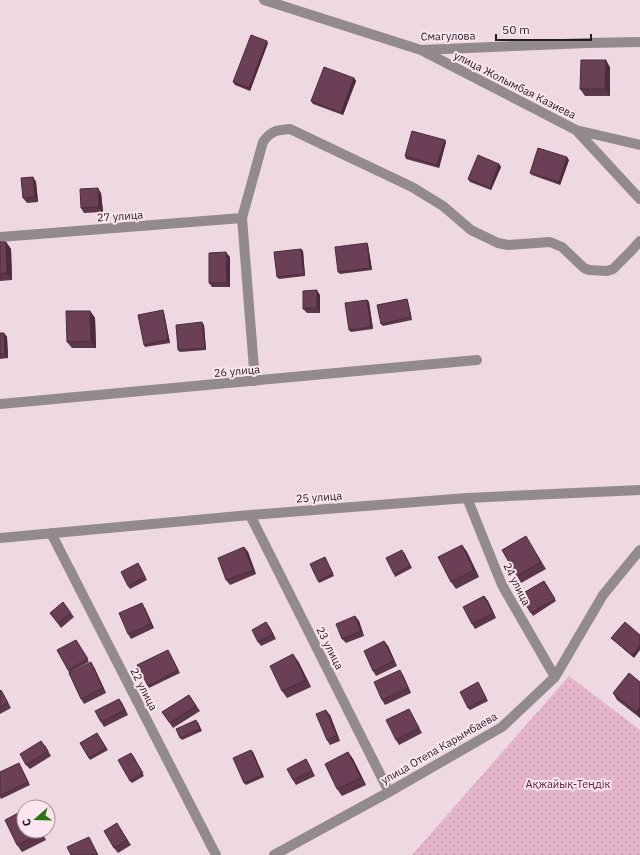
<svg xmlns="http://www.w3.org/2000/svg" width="640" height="855" font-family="'IBM Plex Sans',sans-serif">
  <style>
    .grass { fill: url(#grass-dots) }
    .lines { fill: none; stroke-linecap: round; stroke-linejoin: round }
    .minor { stroke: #938a8e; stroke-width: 10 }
    .wall { fill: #5c3649 }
    .shaded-wall { fill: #4b2c3c }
    .building { fill: #6b3f55; stroke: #4b2c3c }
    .labels { text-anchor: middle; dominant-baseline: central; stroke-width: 4; stroke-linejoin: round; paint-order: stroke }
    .street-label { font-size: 11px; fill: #231b1f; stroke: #fbe5ef }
    .park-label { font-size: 11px; fill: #56193c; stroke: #fbe5ef }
  </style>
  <defs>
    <pattern id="grass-dots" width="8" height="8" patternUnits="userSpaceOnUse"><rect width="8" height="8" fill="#e4b5cb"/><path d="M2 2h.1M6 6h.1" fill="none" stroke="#c39bae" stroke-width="1.8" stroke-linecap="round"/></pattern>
  </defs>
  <rect width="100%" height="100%" fill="#eed8e2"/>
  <path class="grass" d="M569 676 640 730V855H412Z"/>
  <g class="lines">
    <path class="minor" d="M264 0 421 50 587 43 640 42
      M423 51 576 130 640 145
      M576 130 640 199
      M0 237 242 218
      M255 381 242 218 263 142C271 131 276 130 290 129L412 187 443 206 471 230 498 243 508 245 550 242 562 247 584 268 589 270 607 271 613 269 631 251 640 241
      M0 404 477 360
      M467 498 502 585 555 677
      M250 515 389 792
      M51 533 216 855
      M0 538 250 515 467 498 640 490
      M274 855 389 792 502 727 555 677 603 595 640 550"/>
  </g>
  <path class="wall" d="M268 43 250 91 235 85 233 82Z
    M610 67V96H585L580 89Z
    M354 78 356 81 343 115 313 104 311 101Z
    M445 140 446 142 439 168 406 159 405 156Z
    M569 160 560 185 532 175 530 173Z
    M499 164 501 167 491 190 470 182 468 179Z
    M33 177 36 182 38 202 27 203 23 198Z
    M101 193 103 212 84 213 81 208Z
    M0 242H6L11 249 12 280 0 281Z
    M367 243 368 245 372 270 340 274 338 272Z
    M301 249 303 251 305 276 279 279 277 277Z
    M230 257V287H212L209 283Z
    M320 295V313H307L303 309Z
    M407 299 408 301 412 320 383 326 381 324Z
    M367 300 369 302 373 329 351 332 349 330Z
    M90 311 95 318 96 348H72L67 342Z
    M164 313 170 343 145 347 144 345Z
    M204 325 206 350 180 352 178 350Z
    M0 333H4L7 337 8 358 0 359Z
    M530 543 546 569 521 583 517 576Z
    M462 545 467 552 479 577 456 589 451 582Z
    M244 547 248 552 256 574 230 585 226 580Z
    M404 552 412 568 395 577 394 574Z
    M325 557 334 576 319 583 318 581Z
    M140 566 147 580 130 589 128 586Z
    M544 581 556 601 533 616 520 595Z
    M484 596 488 601 496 618 475 629 472 624Z
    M145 608 154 628 131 639 128 634Z
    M50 613H71L74 617 61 628Z
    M355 616 359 621 364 636 346 643 342 639Z
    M625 622 634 658 613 640 611 638Z
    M269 626 276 639 261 646 258 642Z
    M76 640 89 662 70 672 94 667 106 693 84 704 81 699 69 673 68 670Z
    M384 641 388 646 397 666 376 676 373 671Z
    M168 650 180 673 149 688 148 686Z
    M298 661 311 687 287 698 282 691Z
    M403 675 411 693 385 705 382 700Z
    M478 682 488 701 470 710 468 708Z
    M640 682V718L617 700 613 693Z
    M0 691 4 695 11 708 0 714Z
    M189 695 200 711 173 728 162 712Z
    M119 699 122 703 128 715 104 727 101 722Z
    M409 709 412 714 422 733 399 745 396 740Z
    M330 715 340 741 330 745 327 740Z
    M198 722 202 731 182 740 180 738Z
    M97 733 108 750 90 760 80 743Z
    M45 745 51 756 30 769 26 765Z
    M253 752 264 777 246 785 244 783Z
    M348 752 353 759 366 785 342 796 337 789Z
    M133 755 144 776 132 783 130 781Z
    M306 759 309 764 315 776 296 785 293 780Z
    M19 763 30 785 1 799 0 797V772Z
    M120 828 131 845 118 853 114 848Z
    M41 831 46 840 22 852 17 845Z"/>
  <path class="shaded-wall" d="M267 41 268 43 250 91 249 88Z
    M606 60 610 67V96L605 89Z
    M354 78 356 81 343 115 341 113Z
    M445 140 446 142 439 168 437 165Z
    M567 157 569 160 560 185 559 182Z
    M499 164 501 167 491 190 490 188Z
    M33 177 36 182 38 202 35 197Z
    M98 188 101 193 103 212 99 207Z
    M6 242 11 249 12 280 7 273Z
    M367 243 368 245 372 270 370 268Z
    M301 249 303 251 305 276 304 274Z
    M226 252 230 257V287L227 283Z
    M317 290 320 295V313L317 308Z
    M367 300 369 302 373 329 371 327Z
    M163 310 164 313 170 343 168 340Z
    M90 311 95 318 96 348 91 341Z
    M202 322 204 325 206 350 205 348Z
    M4 333 7 337 8 358 5 354Z
    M462 545 467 552 479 577 474 570Z
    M244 547 248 552 256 574 253 570Z
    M484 596 488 601 496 618 493 613Z
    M142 603 145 608 154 628 151 624Z
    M355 616 359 621 364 636 361 631Z
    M266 622 269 626 276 639 273 634Z
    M384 641 388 646 397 666 394 661Z
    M640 646V650L634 658 632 655Z
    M293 654 298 661 311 687 306 680Z
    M91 662 94 667 106 693 103 688Z
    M400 670 403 675 411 693 408 688Z
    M119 699 122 703 128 715 125 710Z
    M640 707V718L636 712Z
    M326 710 330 715 340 741 337 736Z
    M251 750 253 752 264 777 262 775Z
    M348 752 353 759 366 785 361 778Z
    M40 831H41L46 840 41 833Z"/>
  <path class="building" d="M251 35 267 41 249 88 233 82Z
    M581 60H606L605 89H580Z
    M324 67 354 78 341 113 311 101Z
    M412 131 445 140 437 165 405 156Z
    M538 148 567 157 559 182 530 173Z
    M478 155 499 164 490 188 468 179Z
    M33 177 35 197 23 198 21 178Z
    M98 188 99 207 81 208 80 189Z
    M0 242H6L7 273 0 274Z
    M367 243 370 268 338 272 335 247Z
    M301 249 304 274 277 277 274 252Z
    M226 252 227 283H209V253Z
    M317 290V308L303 309V291Z
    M407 299 411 317 381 324 377 305Z
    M367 300 371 327 349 330 345 303Z
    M163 310 168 340 144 345 138 315Z
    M66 311H90L91 341 67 342Z
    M202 322 205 348 178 350 176 325Z
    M0 333H4L5 354H0Z
    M526 536 541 562 517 576 502 550Z
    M462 545 474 570 451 582 438 557Z
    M244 547 253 570 226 580 218 558Z
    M402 550 410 566 394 574 386 558Z
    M325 557 333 574 318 581 310 564Z
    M138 563 145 577 128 586 121 572Z
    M544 581 555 599 531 613 520 595Z
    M484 596 493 613 472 624 463 607Z
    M63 602 71 613 58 623 50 613Z
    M142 603 151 624 128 634 119 613Z
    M355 616 361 631 342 639 336 624Z
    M266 622 273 634 258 642 252 630Z
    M625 622 640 635V646L632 655 611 638Z
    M76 640 88 659 68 670 57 650Z
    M384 641 394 661 373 671 364 651Z
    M168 650 178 670 148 686 137 665Z
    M293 654 306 680 282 691 270 666Z
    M91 662 103 688 81 699 69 673Z
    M400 670 408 688 382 700 374 682Z
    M629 673 640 682V707L636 712 613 693Z
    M478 682 486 698 468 708 460 692Z
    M1 690 8 703 0 707V691Z
    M189 695 196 706 170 723 162 712Z
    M119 699 125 710 101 722 95 711Z
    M409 709 419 728 396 740 386 720Z
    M326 710 337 736 327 740 316 714Z
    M196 720 200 729 180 738 176 729Z
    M97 733 106 748 89 758 80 743Z
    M41 741 48 751 26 765 20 754Z
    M251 750 262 775 244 783 233 758Z
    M348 752 361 778 337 789 325 764Z
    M131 753 143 773 130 781 118 760Z
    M306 759 312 771 293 780 287 769Z
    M19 763 28 782 0 796V772Z
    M24 810V831H40L41 833 17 845 5 820Z
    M117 823 127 840 114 848 104 831Z
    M89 837 98 855H71L67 847Z"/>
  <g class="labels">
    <g class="street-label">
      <text transform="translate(448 36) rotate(-1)">Смагулова</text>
      <text transform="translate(515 85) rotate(27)">улица Жолымбая Казиева</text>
      <text transform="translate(120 216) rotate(-4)">27 улица</text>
      <text transform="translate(237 371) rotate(-5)">26 улица</text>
      <text transform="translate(319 497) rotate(-4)">25 улица</text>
      <text transform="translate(517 584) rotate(63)">24 улица</text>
      <text transform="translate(330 648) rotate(63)">23 улица</text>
      <text transform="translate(144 689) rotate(63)">22 улица</text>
      <text transform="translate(439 748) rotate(-30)">улица Отепа Карымбаева</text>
    </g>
    <g class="park-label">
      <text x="568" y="784">Ақжайық-Теңдік</text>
    </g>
  </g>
  <g transform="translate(36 819) rotate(250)"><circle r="19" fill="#fbe5ef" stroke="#a5949c"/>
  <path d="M0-3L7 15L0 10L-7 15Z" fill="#2e7313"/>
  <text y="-6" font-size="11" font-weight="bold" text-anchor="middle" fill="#231b1f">С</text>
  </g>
  <path d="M496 34v6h95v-6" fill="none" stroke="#231b1f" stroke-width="2"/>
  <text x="502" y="34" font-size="12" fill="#231b1f" stroke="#fbe5ef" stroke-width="3" paint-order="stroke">50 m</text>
</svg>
